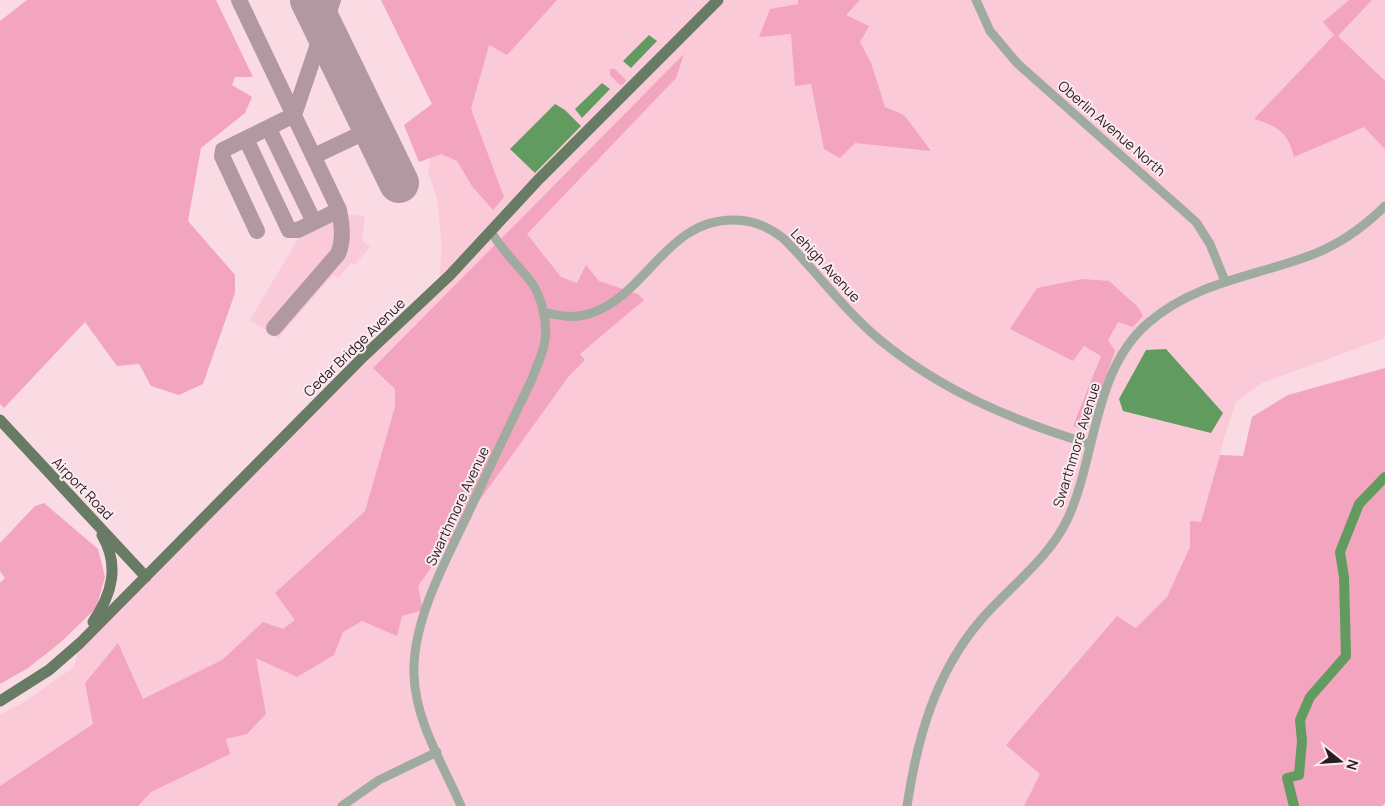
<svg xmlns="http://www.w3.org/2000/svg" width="1385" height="806" font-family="Manrope,sans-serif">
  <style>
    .built { fill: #facad9 }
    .green { fill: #f3a4be }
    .water { fill: #629b60 }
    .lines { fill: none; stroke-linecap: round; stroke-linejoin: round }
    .river { stroke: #629b60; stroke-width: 10 }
    .taxiway { stroke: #b298a0; stroke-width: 16 }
    .runway { stroke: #b298a0; stroke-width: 40 }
    .minor { stroke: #a0ab9f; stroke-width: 9 }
    .major { stroke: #677b65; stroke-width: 11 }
    .labels { text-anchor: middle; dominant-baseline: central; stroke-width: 4; stroke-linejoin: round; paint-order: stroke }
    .street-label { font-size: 14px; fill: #2a1c20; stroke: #fcecf1 }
  </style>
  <rect width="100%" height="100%" fill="#fadae3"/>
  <path class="built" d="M404 0H1385V338L1262 383 1236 402 1223 441 1216 474 1201 522H1190V547L1167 597 1136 628 1117 616 1007 745 1041 774 1024 806H0V715L24 702 74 667 80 643 439 285 442 246 437 199 428 171 436 126 434 83Z
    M340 214 365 216 362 240 370 247 355 265 351 263 338 278 333 275 278 338 250 320 302 232Z"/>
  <path class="green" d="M27 0H216L253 77H235L232 85 252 97 245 113 201 148 188 221 235 275V293L203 384 179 395 151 386 139 364 117 366 85 322 4 408 0 404V21Z
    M381 0H557L507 55 489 45 471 109 504 197 493 210 472 186 457 161 441 154 419 162 404 125 432 104Z
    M798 0H860L846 15 869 26 860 42 871 63 885 107 904 115 931 151 855 143 840 158 824 149 811 84 795 86 791 34 759 37 770 9 798 4Z
    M1349 0H1372L1338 36 1385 81V149L1364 127 1294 157C1288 132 1277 126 1254 119L1334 35 1323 22Z
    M684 54 676 78 527 234 561 277 577 283 586 265 599 281 638 294 644 300 580 354 585 360 569 376 418 586 423 610 402 616 397 636 362 621 343 632 334 655 297 677 256 658 266 714 247 734 226 739 230 754 151 792 138 806H0V786L93 724 85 683 118 643 143 699 222 660 263 622 283 629 295 620 275 593 365 511 395 407V389L373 368Z
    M610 69H615L626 80 624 84 620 85 610 75Z
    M1082 279 1109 281 1138 307 1143 316 1133 327 1118 322 1108 340 1115 351 1087 430 1073 426 1101 356 1084 346 1073 361 1010 329 1037 288Z
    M1385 368V803L1382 806H1024L1040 774 1006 745 1117 616 1136 628 1167 597 1190 547V521L1201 522 1220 455 1243 456 1252 417 1288 395Z
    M44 503 98 549 105 577 96 608 61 642 28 668 0 684V583L5 578 0 571V543L35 506Z"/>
  <path class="water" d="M649 35 657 41 631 68 623 61Z
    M602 83 610 89 582 118 575 109Z
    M555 104 565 110 581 126 535 173 510 149Z
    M1166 349 1223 413 1211 433 1123 411 1119 399 1146 350Z"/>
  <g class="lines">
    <path class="river" d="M1294 806 1287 778 1299 775 1302 741 1300 720 1310 697 1346 656 1344 577 1340 552 1359 504 1385 477"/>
    <path class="taxiway" d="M239 0 339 210C342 225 344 240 338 254L274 328
      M269 129 314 222
      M246 139 289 230H298L339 210
      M314 156 367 131 370 122
      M257 231 222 156 223 150 294 115 333 0"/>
    <path class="runway" d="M310 0 399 183"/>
    <path class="minor" d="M976 0 990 31 1017 63 1196 222 1210 244 1225 281
      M543 312C559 316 575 319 592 313 648 293 667 219 734 220 753 220 769 227 783 238 816 271 844 310 880 340 942 391 1014 421 1090 444
      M342 806 379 780 437 752
      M461 806C443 764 415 721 414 674 412 622 445 562 467 516 488 470 510 425 532 379 536 368 541 357 544 346 549 326 542 295 529 279 516 263 501 250 491 231
      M907 806C917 739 935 674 980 621 1009 587 1049 559 1068 518 1096 457 1093 370 1148 323 1194 283 1251 277 1306 257 1335 247 1363 228 1385 206"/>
    <path class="major" d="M0 420 146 577
      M93 622C112 594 120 566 102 535
      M0 701 49 670 80 643 364 356 450 275 539 179 718 0"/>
  </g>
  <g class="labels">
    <g class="street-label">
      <text transform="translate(1112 128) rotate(41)">Oberlin Avenue North</text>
      <text transform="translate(826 265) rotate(47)">Lehigh Avenue</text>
      <text transform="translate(354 347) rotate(-44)">Cedar Bridge Avenue</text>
      <text transform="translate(1076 445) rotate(-73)">Swarthmore Avenue</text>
      <text transform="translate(83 488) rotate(46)">Airport Road</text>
      <text transform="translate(457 506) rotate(-65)">Swarthmore Avenue</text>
    </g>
  </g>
  <g transform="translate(1340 761) rotate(107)" stroke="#fcecf1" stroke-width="4" paint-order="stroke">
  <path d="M0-4L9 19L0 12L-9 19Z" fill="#2a1c20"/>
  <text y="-8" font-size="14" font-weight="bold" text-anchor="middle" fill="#2a1c20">N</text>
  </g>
</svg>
